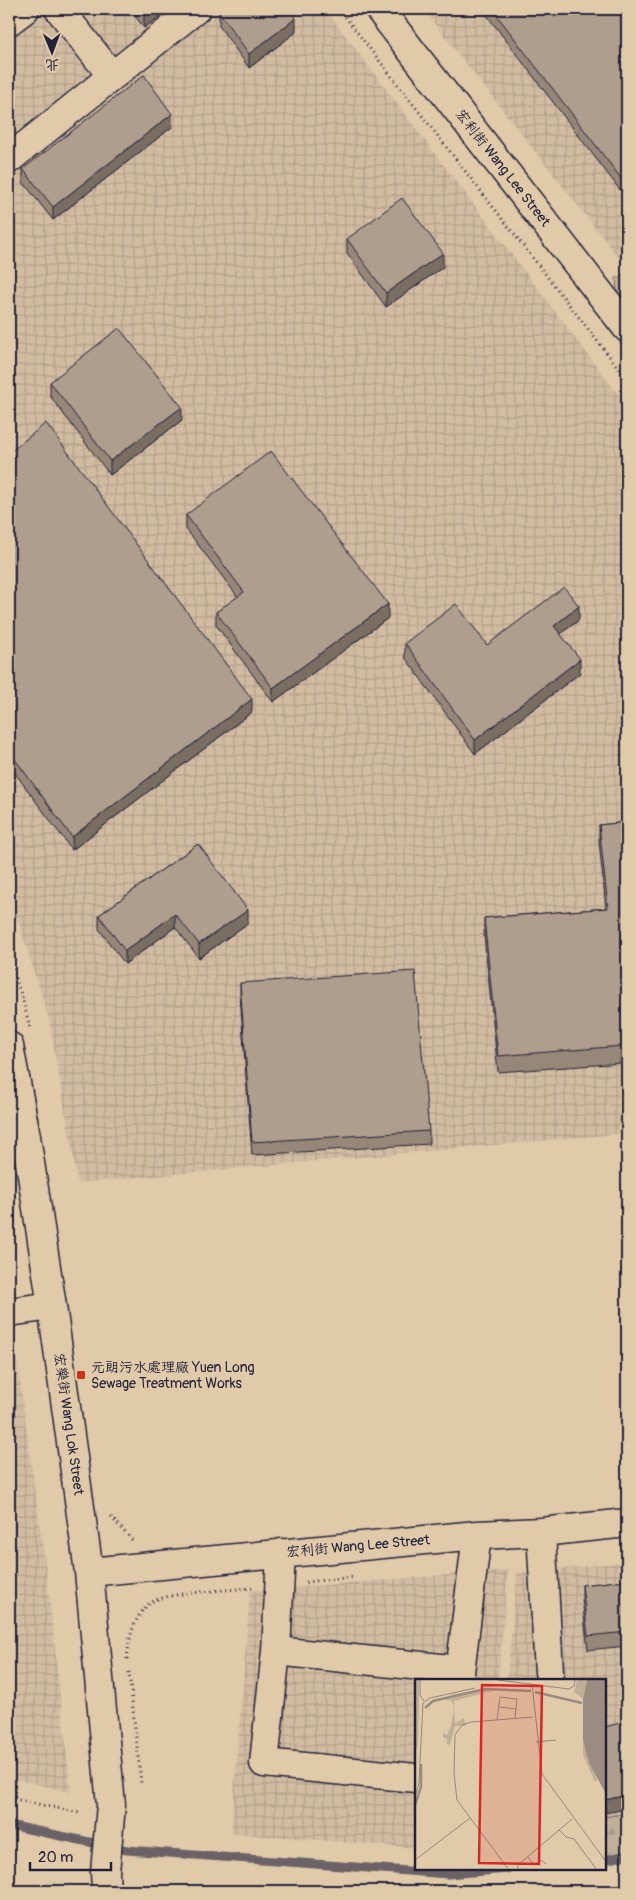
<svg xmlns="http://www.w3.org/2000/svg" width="636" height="1900" font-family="Pangolin,'LXGW WenKai TC',sans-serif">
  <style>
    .industrial { fill: url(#industrial-grid) }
    .forest { fill: url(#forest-firs); stroke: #72686a }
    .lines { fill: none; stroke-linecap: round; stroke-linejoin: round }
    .stream { stroke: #6b6266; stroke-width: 9 }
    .minor-casing { stroke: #22223b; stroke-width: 31 }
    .path { stroke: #22223b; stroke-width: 3; stroke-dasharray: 1 4; stroke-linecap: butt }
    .minor { stroke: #e1caaa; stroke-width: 28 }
    .wall { fill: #968779; stroke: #22223b }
    .shaded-wall { fill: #7a6e63; stroke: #22223b }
    .building { fill: #af9d8d; stroke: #22223b }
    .poi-dot { fill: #c8321e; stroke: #e1caaa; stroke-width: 2 }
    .labels { text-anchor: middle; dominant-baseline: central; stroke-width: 4; stroke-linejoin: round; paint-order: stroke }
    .street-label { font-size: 14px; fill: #22223b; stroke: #e1caaa }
    .poi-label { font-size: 14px; fill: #22223b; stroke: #e1caaa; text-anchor: start }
    .inset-river { fill: none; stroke: #9b8c82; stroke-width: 2.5 }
    .inset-road { fill: none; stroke: #95877e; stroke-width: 1 }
    .view { fill: #d62828; fill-opacity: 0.15; stroke: #d62828; stroke-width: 2.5 }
    .inset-edge { fill: none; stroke: #22223b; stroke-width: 2.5 }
  </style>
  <defs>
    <pattern id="industrial-grid" width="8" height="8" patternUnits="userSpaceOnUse" patternTransform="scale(1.25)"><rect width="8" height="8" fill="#d2bca1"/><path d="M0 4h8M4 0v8" fill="none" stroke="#b4a18c"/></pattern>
    <pattern id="forest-firs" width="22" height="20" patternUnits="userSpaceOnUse" patternTransform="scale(1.25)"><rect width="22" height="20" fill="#c2af98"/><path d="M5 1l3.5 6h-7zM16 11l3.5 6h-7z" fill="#a69684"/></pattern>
  </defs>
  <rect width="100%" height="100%" fill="#e1caaa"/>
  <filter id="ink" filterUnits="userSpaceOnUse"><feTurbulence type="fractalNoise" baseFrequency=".02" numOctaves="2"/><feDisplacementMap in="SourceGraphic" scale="10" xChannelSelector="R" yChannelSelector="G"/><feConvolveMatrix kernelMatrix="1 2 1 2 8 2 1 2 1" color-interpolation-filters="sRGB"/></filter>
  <g filter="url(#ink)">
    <path class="industrial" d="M9 9H325L627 406V1133L78 1183 49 1020 19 923 9 905Z
      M423 9H627V268Z
      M9 1303 47 1578 71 1792 9 1778Z
      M627 1562V1824L605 1829V1680H507L517 1573Z
      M508 1570 498 1680H416V1848L231 1833 250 1591Z"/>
    <path class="forest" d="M627 274V354L620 343 616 278Z
      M627 1813V1856L605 1857V1817Z"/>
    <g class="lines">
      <path class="stream" d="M9 1825 127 1850 448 1874 508 1869
        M605 1860 627 1855"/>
      <g class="minor-casing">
        <path id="minor" d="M59 9 112 76
          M379 9 627 328
          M9 21 25 9
          M9 159 196 9
          M9 1046 25 1130 52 1306 89 1572 111 1805 105 1872 106 1891
          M9 1312 52 1306
          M541 1532 549 1672
          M281 1553 276 1651 264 1763 416 1778
          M89 1572 477 1535 541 1532 627 1523
          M276 1651 460 1670
          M459 1680 477 1535"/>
      </g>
      <path class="path" d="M339 9 627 379
        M9 959 22 997 30 1028
        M111 1517 132 1540
        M306 1582 354 1577
        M127 1659C129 1637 133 1618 150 1603 163 1592 233 1590 253 1588
        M129 1672 141 1783
        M9 1798 80 1813"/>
      <use href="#minor" class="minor"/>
    </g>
    <path class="wall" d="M130 9H170L144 28Z
      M482 9H627V191L623 194Z
      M219 12 296 32 249 68 219 26Z
      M172 127 53 220 23 182V169Z
      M347 239 443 267 386 307 347 253Z
      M50 382 182 420 110 475 50 396Z
      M9 453 252 712 72 850 9 765Z
      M186 515 388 618 273 702 216 625V612L238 597 186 529Z
      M579 620 560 634 580 673 475 754 405 657V643L487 645Z
      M627 822V1078H623L622 1063 498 1072 484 935V918L606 908 599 842V825Z
      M198 844 248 923 199 958 175 927 125 964 99 929V915Z
      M240 983 429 1131V1144L252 1155 240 996Z
      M627 1580V1646L588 1650 582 1599V1585Z"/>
    <path class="shaded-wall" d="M152 9H170L144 28V15Z
      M296 18V32L249 68V54Z
      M172 114V127L53 220V207Z
      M627 177V191L623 194V181Z
      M443 253V267L386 307V293Z
      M182 407V420L110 475V461Z
      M388 604V618L273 702V688Z
      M579 606V620L554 639V626Z
      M580 659V673L475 754V740Z
      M252 699V712L72 850V837Z
      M248 910V923L199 958V944Z
      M175 914V927L125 964V951Z
      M627 1795V1809L605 1813V1800Z"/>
    <path class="building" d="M140 9H152L144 15Z
      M224 9H289L296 18 249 54 219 12Z
      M492 9H627V177L623 181Z
      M144 75 172 114 53 207 23 169Z
      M402 198 443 253 386 293 347 239Z
      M119 328 182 407 110 461 50 382Z
      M46 423 252 699 72 837 9 751V453Z
      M271 451 388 604 273 688 216 612 244 592 186 515Z
      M564 587 579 606 554 626 580 659 475 740 405 643 456 604 487 645Z
      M627 822V1061L623 1062 622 1046 498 1056 484 918 608 908 599 825Z
      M198 844 248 910 199 944 175 914 125 951 99 915Z
      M415 971 429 1131 252 1142 240 983Z
      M627 1580V1632L588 1636 582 1585Z
      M627 1721V1795L605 1800V1727Z"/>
  </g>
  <rect class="poi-dot" x="76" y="1370" width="10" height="10" rx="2.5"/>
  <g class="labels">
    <g class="street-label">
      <text transform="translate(503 168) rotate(52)">宏利街 Wang Lee Street</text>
      <text transform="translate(69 1424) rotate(82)">宏樂街 Wang Lok Street</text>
      <text transform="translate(358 1546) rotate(-5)">宏利街 Wang Lee Street</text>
    </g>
    <g class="poi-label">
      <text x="91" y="1367">元朗污水處理廠 Yuen Long<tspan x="91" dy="16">Sewage Treatment Works</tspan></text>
    </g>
  </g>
  <g transform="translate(415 1679)">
    <rect width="191" height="191" fill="#e1caaa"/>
    <path d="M0 1H4V20L3 67 0 72ZM66 10 81 11 39 22 40 44 49 39 51 47H40L35 66 32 65V60L28 58V54L32 56 36 47 39 30 37 22 31 21 36 16Z" fill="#c2af98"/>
    <path d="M162 1H172L168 20 159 13ZM168 61 182 101 180 103 168 76Z" fill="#c2af98"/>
    <path d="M172 1H191V115L174 84 168 61V20Z" fill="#9b8c82"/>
    <path class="inset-river" d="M120 13 167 24M10 29 18 22 70 10 116 12M0 126 6 108V85"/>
    <path class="inset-road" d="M5 1V16L9 22M83 1 154 10 159 7 160 1M117 5 127 95 192 184M84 28 101 30M82 41 85 18 102 20 100 39M121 63 141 61M0 118 4 104 8 24 15 19 60 9M144 151 151 158 159 160 182 191M113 178 119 186 126 181 131 185M0 181 55 139M94 191 42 121 39 94 40 56 47 46 56 43 118 38M103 191V186L157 140"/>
    <path class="view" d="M67 6 127 7 124 185 64 184Z"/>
    <rect width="191" height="191" class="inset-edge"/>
  </g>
  <rect width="636" height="1900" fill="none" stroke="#e1caaa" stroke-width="30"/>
  <rect x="15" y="15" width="606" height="1870" fill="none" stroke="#22223b" stroke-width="2" filter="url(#ink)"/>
  <g transform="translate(52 52) rotate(179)" stroke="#e1caaa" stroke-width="4" paint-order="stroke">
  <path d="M0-4L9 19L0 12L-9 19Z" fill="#22223b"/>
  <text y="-8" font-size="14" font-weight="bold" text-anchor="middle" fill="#22223b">北</text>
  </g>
  <path d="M30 1862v8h81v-8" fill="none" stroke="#22223b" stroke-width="2.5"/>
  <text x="38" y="1862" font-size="15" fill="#22223b" stroke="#e1caaa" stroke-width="4" paint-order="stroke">20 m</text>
</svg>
